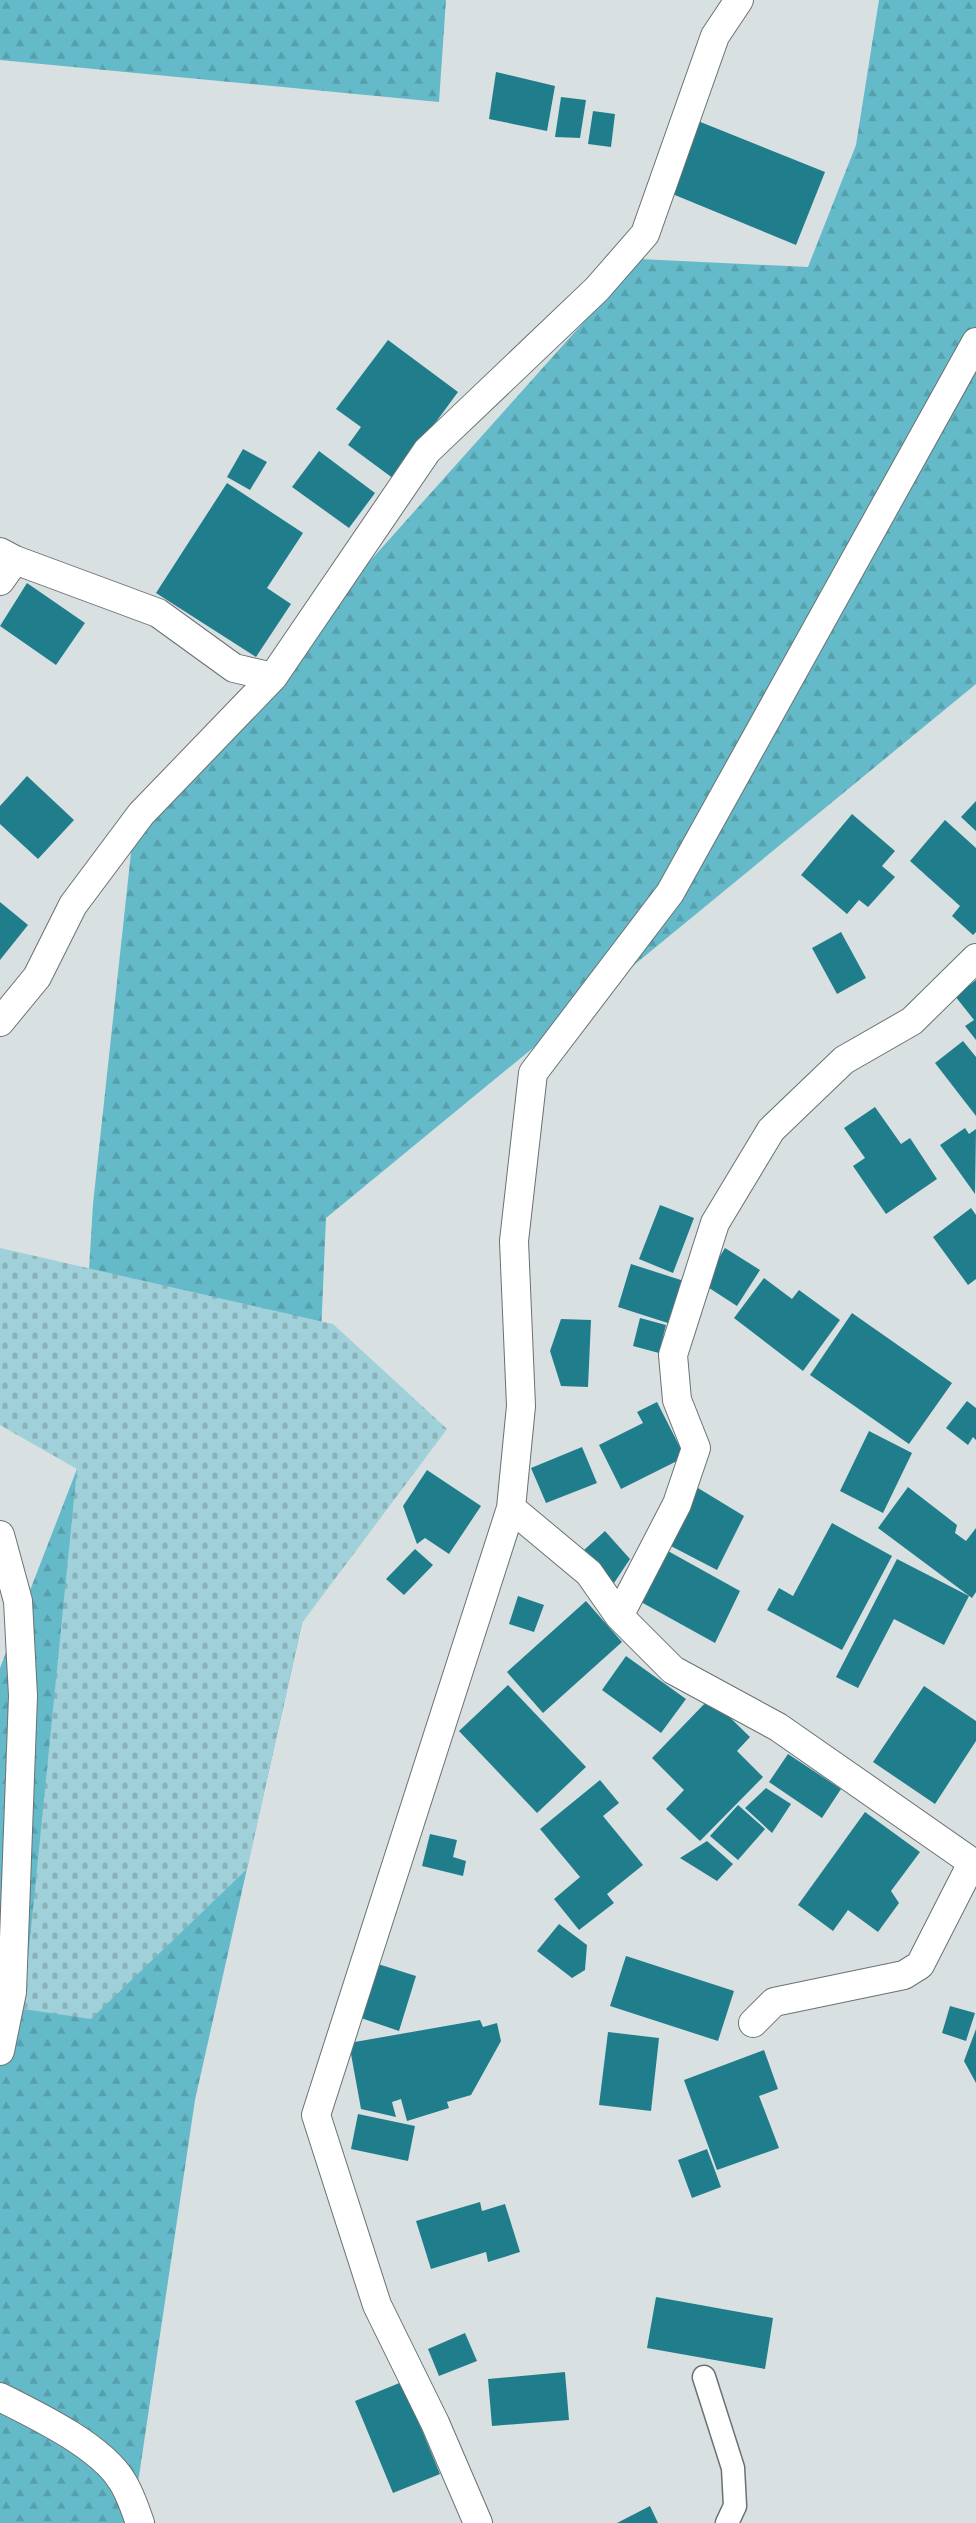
<svg xmlns="http://www.w3.org/2000/svg" width="976" height="2523" font-family="Karla,sans-serif">
  <style>
    .forest { fill: url(#forest-firs) }
    .cemetery { fill: url(#cemetery-stones) }
    .building { fill: #207e8c }
    .lines { fill: none; stroke-linecap: round; stroke-linejoin: round }
    .lane-casing { stroke: #6b7172; stroke-width: 25 }
    .street-casing { stroke: #6b7172; stroke-width: 30 }
    .lane { stroke: #fff; stroke-width: 22 }
    .street { stroke: #fff; stroke-width: 28 }
  </style>
  <defs>
    <pattern id="forest-firs" width="22" height="20" patternUnits="userSpaceOnUse" patternTransform="scale(1.25)"><rect width="22" height="20" fill="#65bac9"/><path d="M5 1l3.5 6h-7zM16 11l3.5 6h-7z" fill="#569fac"/></pattern>
    <pattern id="cemetery-stones" width="16" height="16" patternUnits="userSpaceOnUse" patternTransform="scale(1.25)"><rect width="16" height="16" fill="#a0d0d9"/><path d="M2 7V4a2 2 0 0 1 4 0v3zM10 15v-3a2 2 0 0 1 4 0v3z" fill="#89b2b9"/></pattern>
  </defs>
  <rect width="100%" height="100%" fill="#d9e0e1"/>
  <path class="forest" d="M0 0H446L439 102 0 60Z
    M879 0H976V684L326 1218 310 1588 195 2100 132 2523H0V1668L77 1469 93 1204 134 825 640 259 808 267 856 145Z"/>
  <path class="cemetery" d="M0 1248 333 1324 447 1429 302 1623 247 1869 91 2019 23 2009 77 1469 0 1425Z"/>
  <path class="building" d="M496 72 555 86 547 131 489 119Z
    M561 97 586 100 580 138 555 137Z
    M593 111 615 114 611 147 588 144Z
    M698 121 825 172 796 245 670 193Z
    M388 340 458 392 394 479 348 445 361 427 336 409Z
    M243 449 267 462 250 490 227 477Z
    M319 451 375 493 349 528 292 487Z
    M227 483 303 533 267 588 291 604 256 657 156 593Z
    M27 583 85 623 56 665 0 626Z
    M27 776 74 820 38 859 0 824V806Z
    M976 801V831L961 817Z
    M852 814 895 851 882 866 895 877 868 907 859 900 847 914 801 875Z
    M945 820 976 848V932L973 935 952 916 960 906 910 861Z
    M0 902 28 925 0 960Z
    M841 932 866 978 837 994 812 948Z
    M976 980V1040L965 1026 974 1020 955 996Z
    M963 1041 976 1057V1116L935 1063Z
    M875 1107 901 1144 910 1138 937 1179 886 1214 853 1166 865 1158 844 1128Z
    M965 1128 969 1134 976 1129 975 1194 940 1145Z
    M660 1205 694 1218 673 1273 639 1259Z
    M971 1208 976 1215V1279L968 1285 933 1237Z
    M725 1248 760 1270 737 1306 703 1284Z
    M631 1264 684 1281 671 1324 618 1307Z
    M764 1278 792 1299 799 1290 840 1320 803 1371 734 1318Z
    M852 1313 952 1383 909 1444 810 1375Z
    M640 1318 666 1325 659 1353 633 1346Z
    M561 1319 591 1320 588 1387 561 1386 550 1351Z
    M967 1401 976 1408V1440L973 1437 968 1445 946 1428Z
    M657 1402 685 1457 621 1489 599 1445 643 1423 637 1412Z
    M869 1431 912 1453 883 1513 840 1491Z
    M582 1447 597 1483 546 1503 531 1468Z
    M427 1470 481 1506 449 1554 425 1538 417 1544 403 1506Z
    M908 1487 957 1525 955 1533 966 1541 976 1528V1592L972 1598 878 1528Z
    M698 1488 744 1516 717 1570 667 1544Z
    M832 1523 892 1556 842 1650 767 1610 779 1588 793 1596Z
    M605 1531 630 1559 614 1583 584 1550Z
    M415 1549 433 1565 404 1595 386 1579Z
    M668 1551 740 1591 715 1643 641 1602Z
    M897 1559 969 1596 944 1645 894 1619 858 1688 836 1677Z
    M518 1596 544 1605 534 1632 509 1624Z
    M586 1601 622 1642 543 1713 507 1672Z
    M626 1656 686 1699 661 1733 602 1690Z
    M508 1685 586 1767 537 1813 459 1731Z
    M924 1686 976 1721V1741L935 1804 873 1762Z
    M710 1698 750 1737 737 1751 763 1777 700 1841 666 1809 684 1790 652 1758Z
    M788 1754 841 1789 822 1818 769 1782Z
    M600 1780 619 1803 603 1816 643 1865 607 1894 614 1903 579 1930 554 1899 580 1877 540 1829Z
    M766 1788 791 1804 772 1833 745 1808Z
    M738 1805 765 1829 738 1860 710 1836Z
    M865 1812 920 1852 891 1891 899 1903 878 1932 848 1910 833 1931 798 1905Z
    M430 1834 457 1840 453 1857 466 1861 463 1876 422 1866Z
    M707 1841 733 1864 717 1881 680 1858Z
    M559 1924 587 1945 585 1970 572 1978 537 1951Z
    M626 1956 734 1991 718 2041 610 2006Z
    M378 1964 416 1976 399 2031 361 2018Z
    M950 2006 975 2013 966 2041 942 2033Z
    M480 2020 483 2027 497 2023 501 2041 471 2095 447 2102 449 2108 407 2121 401 2099 392 2102 396 2117 361 2109 349 2043Z
    M976 2029V2083L964 2061Z
    M608 2032 659 2038 651 2111 599 2105Z
    M764 2050 778 2089 759 2096 779 2148 717 2170 684 2080Z
    M358 2114 415 2126 408 2161 351 2149Z
    M707 2149 721 2187 692 2198 678 2160Z
    M480 2202 482 2211 505 2204 520 2252 488 2262 486 2252 431 2269 416 2221Z
    M656 2297 773 2318 765 2369 647 2348Z
    M465 2333 477 2361 439 2376 428 2349Z
    M565 2372 569 2420 492 2426 488 2379Z
    M402 2382 440 2474 393 2493 355 2401Z
    M650 2506 658 2523H617Z"/>
  <g class="lines">
    <g class="lane-casing">
      <path id="lane" d="M704 2377 733 2468 735 2506 727 2523"/>
    </g>
    <g class="street-casing">
      <path id="street" d="M0 552 15 560 158 613 234 668 273 677 141 814 73 905 37 977 0 1022
        M0 581 15 560
        M273 677 427 451 597 289 645 234 715 36 739 0
        M511 1508 589 1573 619 1616 673 1670 778 1727 976 1865
        M0 1535 18 1601 23 1696 12 1992 0 2051
        M619 1616 677 1504 696 1448 677 1400 673 1355 715 1223 771 1130 844 1060 912 1021 976 958
        M753 2023 774 2002 904 1975 920 1965 972 1863
        M0 2397C36 2415 101 2446 122 2481 130 2493 135 2509 140 2523
        M478 2523 435 2423 377 2305 316 2115 511 1508 521 1406 514 1241 533 1073 670 893 976 342"/>
    </g>
    <use href="#lane" class="lane"/>
    <use href="#street" class="street"/>
  </g>
</svg>
